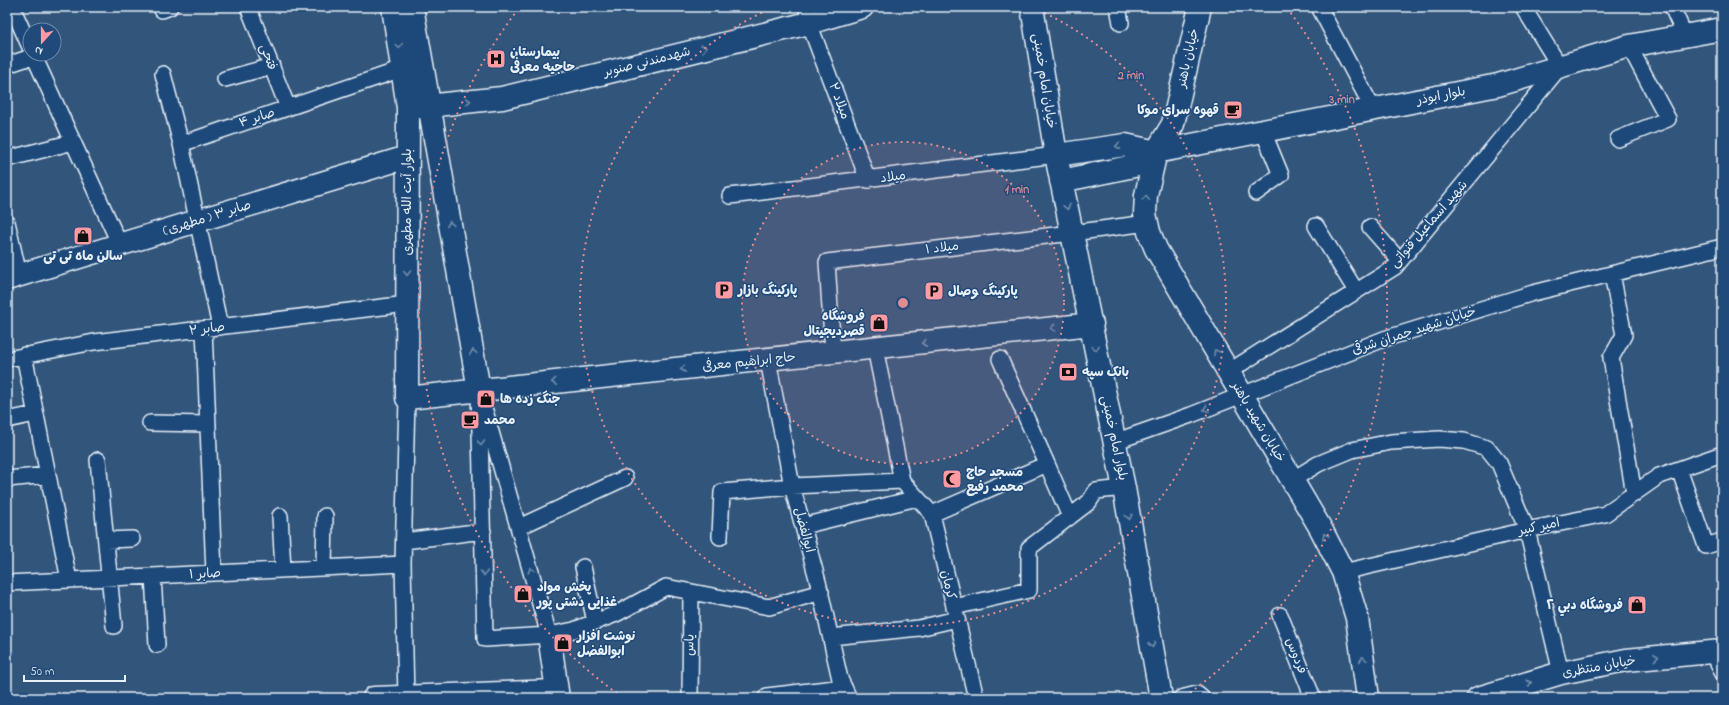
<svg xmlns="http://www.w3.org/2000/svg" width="1729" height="705" font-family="'Indie Flower','Playpen Sans Arabic',sans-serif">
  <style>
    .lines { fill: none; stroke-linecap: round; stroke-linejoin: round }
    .street-casing { stroke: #e8f1f8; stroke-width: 18 }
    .secondary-casing { stroke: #e8f1f8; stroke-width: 25 }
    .street { stroke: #1f4a7a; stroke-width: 15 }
    .secondary { stroke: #1f4a7a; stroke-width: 22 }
    .oneway { stroke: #6f8dac }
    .ring { fill: none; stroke: #df8c90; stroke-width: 2; stroke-dasharray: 2 4 }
    .labels { text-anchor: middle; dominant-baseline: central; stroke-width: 3; stroke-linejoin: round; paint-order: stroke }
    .poi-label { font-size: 13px; font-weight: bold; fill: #e8f1f8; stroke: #1f4a7a; text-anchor: start }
    .street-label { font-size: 13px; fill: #e8f1f8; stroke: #1f4a7a }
    .centre { fill: #df8c90; stroke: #1f4a7a; stroke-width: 2 }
    .ring-label { font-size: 12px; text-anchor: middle; font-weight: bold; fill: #df8c90; stroke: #1f4a7a; stroke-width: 3; stroke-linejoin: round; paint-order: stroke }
  </style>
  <rect width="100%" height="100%" fill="#32557c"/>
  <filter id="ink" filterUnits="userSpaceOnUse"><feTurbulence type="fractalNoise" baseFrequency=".025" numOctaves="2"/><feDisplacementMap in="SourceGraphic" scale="8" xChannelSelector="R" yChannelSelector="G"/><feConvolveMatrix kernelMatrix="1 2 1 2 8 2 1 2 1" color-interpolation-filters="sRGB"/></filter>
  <g filter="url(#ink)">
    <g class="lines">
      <g class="street-casing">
        <path id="street" d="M12 7 30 47
          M161 7 162 10 170 7
          M248 7 288 108
          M807 7 809 23 868 180
          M1118 7 1121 23
          M1319 7 1373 109
          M1672 7 1685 36
          M33 54 120 245
          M7 65 34 56
          M163 74 181 144 402 69
          M225 79 272 66
          M1618 139 1668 119 1629 46
          M181 144 220 327
          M7 159 73 142
          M1256 193 1281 175 1263 131
          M730 196 1056 155
          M7 222 19 275
          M1316 226 1356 291
          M1370 227 1400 261
          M1612 274 1624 335 1611 358 1634 494
          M204 329 214 573
          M875 348 902 481
          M833 353 827 262 1072 233 1147 223
          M24 355 69 580
          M7 359 94 342 407 304
          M1000 359 1047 464
          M768 360 792 486 818 582 840 679 849 698
          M1228 372 1395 267 1560 67 1523 7
          M479 390 485 639 549 635 574 630 616 614 666 587 769 607 821 592
          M485 411 549 635
          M7 420 35 414
          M150 423 208 424
          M1114 442 1191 415 1384 339 1533 293 1722 247
          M98 460 114 626
          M1679 469 1706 546 1722 541
          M7 479 48 475
          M1292 480 1318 464 1352 450 1391 442 1439 439 1464 441 1487 448 1499 463 1527 530 1561 673
          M902 481 932 514 976 698
          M932 514 1047 464 1070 517
          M280 516 283 570
          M803 526 917 498
          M519 527 625 478
          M720 537 722 492 792 486 902 481
          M106 540 132 539
          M404 541 483 531
          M583 567 595 622
          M324 568 325 516
          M1343 572 1527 530 1605 514 1659 476 1722 454
          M153 576 157 645
          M7 583 403 564
          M954 607 1029 590V548L1089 502 1096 491 1124 488
          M1280 615 1313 698
          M831 637 919 628 957 619
          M1713 652 1722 672
          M767 696 844 687
          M406 698 403 564 407 398
          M690 698 691 593
          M1181 698 1197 694 1202 698"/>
      </g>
      <g class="secondary-casing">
        <path id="secondary" d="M393 7 408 108 407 398 1092 324
          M412 7 479 390
          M1032 7 1056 155 1124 488 1161 698
          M1200 7 1173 124 1156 152 1146 195 1145 214 1149 232 1156 249 1321 529 1343 572 1357 618 1368 698
          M408 108 502 98 809 23 862 7
          M1056 155 1125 145 1156 152
          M1061 181 1134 166 1156 152 1498 85 1629 46 1722 29
          M7 279 407 157
          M549 635 558 698
          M374 698 556 691
          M1478 698 1561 673 1626 660 1722 651"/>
      </g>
      <use href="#street" class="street"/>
      <use href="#secondary" class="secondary"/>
    </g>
    <defs><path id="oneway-chevron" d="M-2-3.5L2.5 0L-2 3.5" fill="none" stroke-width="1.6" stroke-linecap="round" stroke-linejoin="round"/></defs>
    <g class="oneway">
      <use href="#oneway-chevron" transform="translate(399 46) rotate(82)"/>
      <use href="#oneway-chevron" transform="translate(704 48) rotate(-14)"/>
      <use href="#oneway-chevron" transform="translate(468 101) rotate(-6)"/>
      <use href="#oneway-chevron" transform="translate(1118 146) rotate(172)"/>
      <use href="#oneway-chevron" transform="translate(1146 198) rotate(-84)"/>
      <use href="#oneway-chevron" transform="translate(1067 207) rotate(78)"/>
      <use href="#oneway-chevron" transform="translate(450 224) rotate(-100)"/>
      <use href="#oneway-chevron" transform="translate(407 273) rotate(90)"/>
      <use href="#oneway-chevron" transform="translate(1053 328) rotate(174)"/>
      <use href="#oneway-chevron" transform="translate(924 343) rotate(174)"/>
      <use href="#oneway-chevron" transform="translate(1096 348) rotate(79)"/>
      <use href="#oneway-chevron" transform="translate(473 352) rotate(-100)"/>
      <use href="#oneway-chevron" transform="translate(1216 352) rotate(-120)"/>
      <use href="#oneway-chevron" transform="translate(683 369) rotate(174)"/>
      <use href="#oneway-chevron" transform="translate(554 382) rotate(174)"/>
      <use href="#oneway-chevron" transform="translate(1206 409) rotate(158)"/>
      <use href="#oneway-chevron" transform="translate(481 443) rotate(89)"/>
      <use href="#oneway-chevron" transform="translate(1129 517) rotate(80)"/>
      <use href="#oneway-chevron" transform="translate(1325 536) rotate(-117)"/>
      <use href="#oneway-chevron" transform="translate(531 570) rotate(-106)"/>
      <use href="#oneway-chevron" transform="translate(484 573) rotate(89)"/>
      <use href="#oneway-chevron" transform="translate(1152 645) rotate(80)"/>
      <use href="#oneway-chevron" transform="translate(1656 657) rotate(-5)"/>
      <use href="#oneway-chevron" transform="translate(1363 659) rotate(-98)"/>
      <use href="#oneway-chevron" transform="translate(1529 683) rotate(-17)"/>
    </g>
  </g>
  <circle cx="903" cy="303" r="161" fill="#df8c90" fill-opacity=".12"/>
  <g class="ring">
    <circle cx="903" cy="303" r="161"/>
    <path d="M1034 8A323 323 0 1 1 772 8"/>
    <path d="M622 697A484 484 0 0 1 519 8M1287 8A484 484 0 0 1 1184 697"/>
  </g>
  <defs>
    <g id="hospital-square" transform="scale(1)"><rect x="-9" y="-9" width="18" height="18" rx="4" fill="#ff9aa2" stroke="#1f4a7a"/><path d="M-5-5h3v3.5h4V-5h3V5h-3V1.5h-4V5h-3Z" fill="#111"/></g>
    <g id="cafe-square" transform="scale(1)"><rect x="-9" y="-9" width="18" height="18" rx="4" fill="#ff9aa2" stroke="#1f4a7a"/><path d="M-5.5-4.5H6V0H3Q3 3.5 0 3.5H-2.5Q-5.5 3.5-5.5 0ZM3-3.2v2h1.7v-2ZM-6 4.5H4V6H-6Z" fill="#111"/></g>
    <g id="shop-square" transform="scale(1)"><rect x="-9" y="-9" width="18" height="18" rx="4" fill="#ff9aa2" stroke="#1f4a7a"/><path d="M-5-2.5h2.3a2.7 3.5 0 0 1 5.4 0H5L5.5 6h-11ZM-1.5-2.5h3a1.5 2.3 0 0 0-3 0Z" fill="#111"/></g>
    <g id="parking-square" transform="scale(1)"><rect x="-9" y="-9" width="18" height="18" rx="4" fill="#ff9aa2" stroke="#1f4a7a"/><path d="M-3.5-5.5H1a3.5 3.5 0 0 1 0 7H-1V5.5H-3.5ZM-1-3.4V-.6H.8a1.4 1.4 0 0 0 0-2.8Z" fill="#111"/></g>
    <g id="bank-square" transform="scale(1)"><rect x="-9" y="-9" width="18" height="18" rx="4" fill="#ff9aa2" stroke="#1f4a7a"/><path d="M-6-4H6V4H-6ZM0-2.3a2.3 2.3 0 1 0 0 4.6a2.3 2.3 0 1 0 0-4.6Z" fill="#111"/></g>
    <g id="mosque-square" transform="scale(1)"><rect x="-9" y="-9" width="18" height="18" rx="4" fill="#ff9aa2" stroke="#1f4a7a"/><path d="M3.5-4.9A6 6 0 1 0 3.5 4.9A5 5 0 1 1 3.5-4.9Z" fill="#111"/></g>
  </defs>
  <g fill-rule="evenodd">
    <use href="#hospital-square" x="496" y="59"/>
    <use href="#cafe-square" x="1233" y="110"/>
    <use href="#shop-square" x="83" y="236"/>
    <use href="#parking-square" x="724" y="290"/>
    <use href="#parking-square" x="934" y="291"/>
    <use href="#shop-square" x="879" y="323"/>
    <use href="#bank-square" x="1068" y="372"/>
    <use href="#shop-square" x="486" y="399"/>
    <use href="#cafe-square" x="470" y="420"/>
    <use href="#mosque-square" x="952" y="479"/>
    <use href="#shop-square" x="523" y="594"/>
    <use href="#shop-square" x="1637" y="605"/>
    <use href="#shop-square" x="563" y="643"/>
  </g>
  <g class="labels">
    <g class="poi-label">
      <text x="510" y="52">بیمارستان<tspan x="510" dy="15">حاجیه معرفی</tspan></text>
      <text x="1219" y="110" text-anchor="end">قهوه سرای موکا</text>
      <text x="83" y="256" text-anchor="middle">سالن ماه تی تی</text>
      <text x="738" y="290">پارکینگ بازار</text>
      <text x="948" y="291">پارکینگ وصال</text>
      <text x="865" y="316" text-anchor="end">فروشگاه<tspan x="865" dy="15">قصردیجیتال</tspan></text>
      <text x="1082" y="372">بانک سپه</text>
      <text x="500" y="399">جنگ زده ها</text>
      <text x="484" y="420">محمد</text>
      <text x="966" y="472">مسجد حاج<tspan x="966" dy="15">محمد رفیع</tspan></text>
      <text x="537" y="587">پخش مواد<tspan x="537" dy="15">غذایی دشتی پور</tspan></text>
      <text x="1623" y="605" text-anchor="end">فروشگاه دبي ٢</text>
      <text x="577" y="636">نوشت افزار<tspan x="577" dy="15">ابوالفضل</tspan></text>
    </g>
    <g class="street-label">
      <text transform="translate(268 57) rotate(69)">فتحی</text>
      <text transform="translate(1188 58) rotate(-77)">خیابان باهنر</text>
      <text transform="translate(647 62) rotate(-14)">شهدمندنی صنوبر</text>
      <text transform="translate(1044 81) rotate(81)">خیابان امام خمینی</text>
      <text transform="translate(1441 96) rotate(-11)">بلوار ابوذر</text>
      <text transform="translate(839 101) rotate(69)">میلاد ۲</text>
      <text transform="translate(257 118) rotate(-18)">صابر ۴</text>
      <text transform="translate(893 177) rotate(-8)">میلاد</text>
      <text transform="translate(407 202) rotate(-90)">بلوار آیت الله مطهری</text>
      <text transform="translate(207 218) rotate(-17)">صابر ۳ ( مطهری)</text>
      <text transform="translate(1429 224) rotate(-49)">شهید اسماعیل قنواتی</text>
      <text transform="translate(942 248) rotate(-7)">میلاد ۱</text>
      <text transform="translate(207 329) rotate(-7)">صابر ۲</text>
      <text transform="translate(1414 331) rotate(-18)">خیابان شهید چمران شرقی</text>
      <text transform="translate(749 362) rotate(-6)">حاج ابراهیم معرفی</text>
      <text transform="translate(1258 422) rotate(59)">خیابان شهید باهنر</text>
      <text transform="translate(1114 438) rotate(78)">بلوار امام خمینی</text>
      <text transform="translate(1539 527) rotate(-12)">امیر کبیر</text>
      <text transform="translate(804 530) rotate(75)">ابوالفضل</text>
      <text transform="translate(205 574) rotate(-3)">صابر ۱</text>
      <text transform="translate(948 585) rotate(77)">کرمان</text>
      <text transform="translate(690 645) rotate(-89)">یاس</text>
      <text transform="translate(1296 656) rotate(69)">فردوس</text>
      <text transform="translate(1599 667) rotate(-10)">خیابان منتظری</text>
    </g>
  </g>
  <circle cx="903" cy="303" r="6" class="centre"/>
  <g class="ring-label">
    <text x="1131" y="79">2 min</text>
    <text x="1342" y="103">3 min</text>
    <text x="1017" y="193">1 min</text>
  </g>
  <rect width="1729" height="705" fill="none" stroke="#1f4a7a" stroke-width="24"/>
  <rect x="12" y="12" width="1705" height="681" fill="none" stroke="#e8f1f8" stroke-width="1.5" filter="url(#ink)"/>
  <g transform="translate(42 42) rotate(201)"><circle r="19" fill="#1f4a7a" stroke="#6f8dac"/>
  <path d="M0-3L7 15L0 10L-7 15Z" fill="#ff9aa2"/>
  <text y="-6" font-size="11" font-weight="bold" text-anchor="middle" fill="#e8f1f8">N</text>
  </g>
  <path d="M24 675v6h101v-6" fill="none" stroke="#e8f1f8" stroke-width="2"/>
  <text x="30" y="675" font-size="12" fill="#e8f1f8" stroke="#1f4a7a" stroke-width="3" paint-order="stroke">50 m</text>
</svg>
